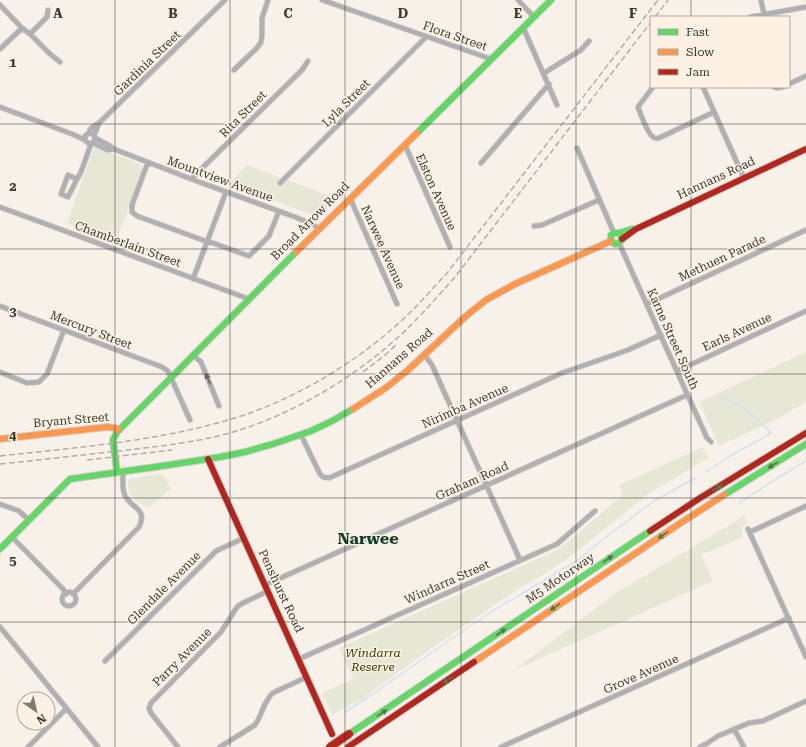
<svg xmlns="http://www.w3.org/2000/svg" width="806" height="747" font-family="'Roboto Serif',serif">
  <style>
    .green { fill: #e7e7d6 }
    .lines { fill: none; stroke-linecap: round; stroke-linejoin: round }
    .stream { stroke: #cee3f2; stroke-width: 1.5 }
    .street-casing { stroke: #d1ccc7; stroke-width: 6 }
    .fast-casing { stroke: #d1ccc7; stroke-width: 8 }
    .slow-casing { stroke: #d1ccc7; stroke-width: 8 }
    .jam-casing { stroke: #d1ccc7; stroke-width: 8 }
    .street { stroke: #b0afb2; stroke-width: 4.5 }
    .fast { stroke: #63d668; stroke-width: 6 }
    .slow { stroke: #ff974d; stroke-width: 6 }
    .jam { stroke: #b3261e; stroke-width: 6 }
    .rail { stroke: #b0aeac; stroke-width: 1.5; stroke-dasharray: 6 3; stroke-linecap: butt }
    .jam-bridge-casing { stroke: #d1ccc7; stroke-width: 10; stroke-linecap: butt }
    .jam-bridge { stroke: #b3261e; stroke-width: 8 }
    .oneway { fill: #676361 }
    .oneway2 { fill: #4d7849 }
    .grid { fill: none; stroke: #3f3a35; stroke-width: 1; stroke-opacity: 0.55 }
    .labels { text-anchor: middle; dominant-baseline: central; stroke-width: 3; stroke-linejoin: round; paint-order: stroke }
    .street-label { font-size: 12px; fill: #3f3a35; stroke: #fdf1e4 }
    .park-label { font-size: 12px; font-style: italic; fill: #383d00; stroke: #fdf1e4 }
    .district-label { font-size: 16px; font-weight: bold; fill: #0e3d2c; stroke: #fdf1e4 }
    .grid-label { font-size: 13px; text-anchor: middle; font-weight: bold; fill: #3f3a35; stroke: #fdf1e4; stroke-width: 3; stroke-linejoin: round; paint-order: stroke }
  </style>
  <rect width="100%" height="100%" fill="#f7f1ea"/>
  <path class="green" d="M94 147 140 164 143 170 116 241 67 223Z
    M247 165 338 199 319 217 228 184Z
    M806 352V402L777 419 719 446 699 402Z
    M703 447 708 458 648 494 571 556 555 567 506 597 419 657 362 699 332 715 322 693 353 679 339 648 557 550 565 544 623 495 619 485Z
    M163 474 171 489 148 508C139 502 129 498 128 487 128 482 127 481 132 478Z
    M744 515 747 522C741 526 740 530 743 537L701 555 713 581 514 670 616 593 736 521Z"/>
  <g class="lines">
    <path class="stream" d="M706 472 730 456 757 441 771 433C756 418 743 404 722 398
      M739 503 781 476 806 461
      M345 712 367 698 400 675 451 639 491 612 578 560 602 540 654 501 695 478"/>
    <g class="street-casing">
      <path id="street" d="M322 0 491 59
        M518 0 534 17
        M761 0 764 14
        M0 5 22 28 30 34 50 54 60 62
        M750 17 806 7
        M523 27 557 105
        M30 34 47 17 48 10
        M0 49 22 28
        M234 70 257 48 261 42 262 35V18L268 0
        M544 73 581 50 589 41
        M789 84 806 76
        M653 87 638 107C640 113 648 134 653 137 655 139 656 138 659 138L714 112
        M703 87 744 178
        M774 87 777 88 783 87
        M0 107 72 134 85 140 88 143 90 144 93 143 95 138 93 134 89 133 85 136V140
        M89 133C89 128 95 126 99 123L225 0
        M94 136 99 123
        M95 138 110 146 114 149 191 179 295 217 314 225 319 229
        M93 143 108 150 114 149
        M405 145 450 247
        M577 148 614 233
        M148 162 132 205V212L137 216 208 242 213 243 249 256 269 236 279 211
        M481 163 549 84
        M77 179 68 175 61 194 68 197 77 179 81 172 91 144
        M191 179 302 70 308 61
        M280 183 426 37
        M350 198 397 304
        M0 207 249 299
        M534 226 542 225 599 200
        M619 243 707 438 711 442
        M193 279 226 192
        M647 304 806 230
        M0 306 162 367 168 371 190 420
        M424 354 432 365 520 560
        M193 355 201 362 219 406
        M677 371 806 311
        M0 372 27 383 39 382 47 374 64 330
        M301 435 320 474 323 477 329 478 562 373 628 350 661 335
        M0 504 19 511 29 520
        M748 529 806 657
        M750 532 806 506
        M12 537 63 589 66 594
        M265 585 687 395
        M62 599a7 7 0 1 1 14 0a7 7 0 1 1-14 0Z
        M73 594 139 527C149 507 128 508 124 493 122 486 123 479 123 471
        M0 627 98 747
        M299 659 557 544 595 511
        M105 661 216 551 244 538
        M734 729 744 747
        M28 747 66 709
        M178 747 151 713 149 709 151 703 221 632 237 607 241 604 268 591
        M220 747 255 725 259 718 265 704 270 696 273 693 281 689 307 677
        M501 747 789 618
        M700 747 706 744 718 736 749 723 763 721 806 701"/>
    </g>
    <g class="fast-casing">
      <path id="fast" d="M417 133 551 0
        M611 241V235L614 233H619L632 229
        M611 241 615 244 619 243 622 240 621 236
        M117 472 113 440 117 432 296 252
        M724 495 806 444
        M0 549 70 479 169 465 220 457 245 452 273 444 311 431 332 421 353 409
        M349 734 650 531"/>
    </g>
    <g class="slow-casing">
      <path id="slow" d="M296 252 417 133
        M353 409 387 387 408 370 466 316 486 300 515 284 611 241
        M0 439 107 427 115 428 119 430
        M474 662 676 526 724 495"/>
    </g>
    <g class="jam-casing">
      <path id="jam" d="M622 239 636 229 806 149
        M208 459 332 734
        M650 531 700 498 806 433
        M348 747 474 662"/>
    </g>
    <use href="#street" class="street"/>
    <use href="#fast" class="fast"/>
    <use href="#slow" class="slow"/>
    <use href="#jam" class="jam"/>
    <path class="rail" d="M655 17 668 0
      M363 372 384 356 397 344
      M0 456C81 447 163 441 241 416 297 398 358 361 401 321 418 306 432 289 447 273L658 0
      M87 460 172 450
      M0 464C40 460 80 455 120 451 158 446 196 443 233 432 297 413 360 374 408 328 424 312 440 294 455 277L651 22"/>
    <g class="jam-bridge-casing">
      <path id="jam-bridge" d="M330 747 349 734"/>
    </g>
    <use href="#jam-bridge" class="jam-bridge"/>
  </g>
  <defs><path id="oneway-solid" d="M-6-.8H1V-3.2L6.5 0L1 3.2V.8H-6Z"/></defs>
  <use class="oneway" href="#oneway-solid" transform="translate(208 379) rotate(-113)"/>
  <g class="oneway2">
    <use href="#oneway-solid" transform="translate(773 465) rotate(148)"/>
    <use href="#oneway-solid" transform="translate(717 488) rotate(-31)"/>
    <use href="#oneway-solid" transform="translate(663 535) rotate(146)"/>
    <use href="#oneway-solid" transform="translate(608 559) rotate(-35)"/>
    <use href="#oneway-solid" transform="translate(555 607) rotate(146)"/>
    <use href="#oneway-solid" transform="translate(501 632) rotate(-34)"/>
    <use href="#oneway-solid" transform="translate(448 680) rotate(146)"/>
    <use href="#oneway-solid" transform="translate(382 713) rotate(-34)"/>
  </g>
  <path class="grid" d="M115 0V747M230 0V747M345 0V747M461 0V747M576 0V747M691 0V17M691 87V747M0 124H806M0 249H806M0 374H806M0 498H806M0 622H806"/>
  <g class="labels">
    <g class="street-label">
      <text transform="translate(455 36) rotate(19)">Flora Street</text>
      <text transform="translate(147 63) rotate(-44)">Gardinia Street</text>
      <text transform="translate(346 103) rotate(-45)">Lyla Street</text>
      <text transform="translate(243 114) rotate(-45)">Rita Street</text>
      <text transform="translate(716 178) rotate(-25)">Hannans Road</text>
      <text transform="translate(220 179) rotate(20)">Mountview Avenue</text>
      <text transform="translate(436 192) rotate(66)">Elston Avenue</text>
      <text transform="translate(310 221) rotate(-45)">Broad Arrow Road</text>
      <text transform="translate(128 244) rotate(20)">Chamberlain Street</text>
      <text transform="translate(383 247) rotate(66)">Narwee Avenue</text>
      <text transform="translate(722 258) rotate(-25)">Methuen Parade</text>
      <text transform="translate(91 330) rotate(21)">Mercury Street</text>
      <text transform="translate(737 332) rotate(-25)">Earls Avenue</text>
      <text transform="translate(673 339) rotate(66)">Karne Street South</text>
      <text transform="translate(399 358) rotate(-41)">Hannans Road</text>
      <text transform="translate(465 406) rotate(-24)">Nirimba Avenue</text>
      <text transform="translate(71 420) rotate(-5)">Bryant Street</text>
      <text transform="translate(472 481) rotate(-24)">Graham Road</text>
      <text transform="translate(560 578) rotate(-34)">M5 Motorway</text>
      <text transform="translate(447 582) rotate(-24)">Windarra Street</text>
      <text transform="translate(164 588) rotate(-45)">Glendale Avenue</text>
      <text transform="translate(281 591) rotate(65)">Penshurst Road</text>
      <text transform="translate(182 657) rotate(-45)">Parry Avenue</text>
      <text transform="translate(641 674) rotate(-24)">Grove Avenue</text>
    </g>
    <g class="park-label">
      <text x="373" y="653">Windarra<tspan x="373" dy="14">Reserve</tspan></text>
    </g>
    <g class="district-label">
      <text x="368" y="538">Narwee</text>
    </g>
  </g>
  <g class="grid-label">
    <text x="58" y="18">A</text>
    <text x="173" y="18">B</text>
    <text x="288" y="18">C</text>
    <text x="403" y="18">D</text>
    <text x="518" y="18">E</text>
    <text x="633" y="18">F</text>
    <text x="13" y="67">1</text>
    <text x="13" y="191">2</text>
    <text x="13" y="316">3</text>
    <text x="13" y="440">4</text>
    <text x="13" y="565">5</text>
  </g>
  <rect x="650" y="16" width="140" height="72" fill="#fdf1e4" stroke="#b1a89e"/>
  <rect x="658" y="29" width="20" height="6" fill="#63d668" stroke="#b1a89e"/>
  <text x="686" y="36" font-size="12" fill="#3f3a35">Fast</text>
  <rect x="658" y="49" width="20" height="6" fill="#ff974d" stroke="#b1a89e"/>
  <text x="686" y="56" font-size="12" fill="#3f3a35">Slow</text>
  <rect x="658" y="69" width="20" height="6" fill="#b3261e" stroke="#b1a89e"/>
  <text x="686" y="76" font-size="12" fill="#3f3a35">Jam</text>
  <g transform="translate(36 711) rotate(146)"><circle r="19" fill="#fdf1e4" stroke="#b1a89e"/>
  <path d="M0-3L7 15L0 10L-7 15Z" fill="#7f7a74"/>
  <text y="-6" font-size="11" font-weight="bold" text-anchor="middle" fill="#3f3a35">N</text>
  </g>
</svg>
